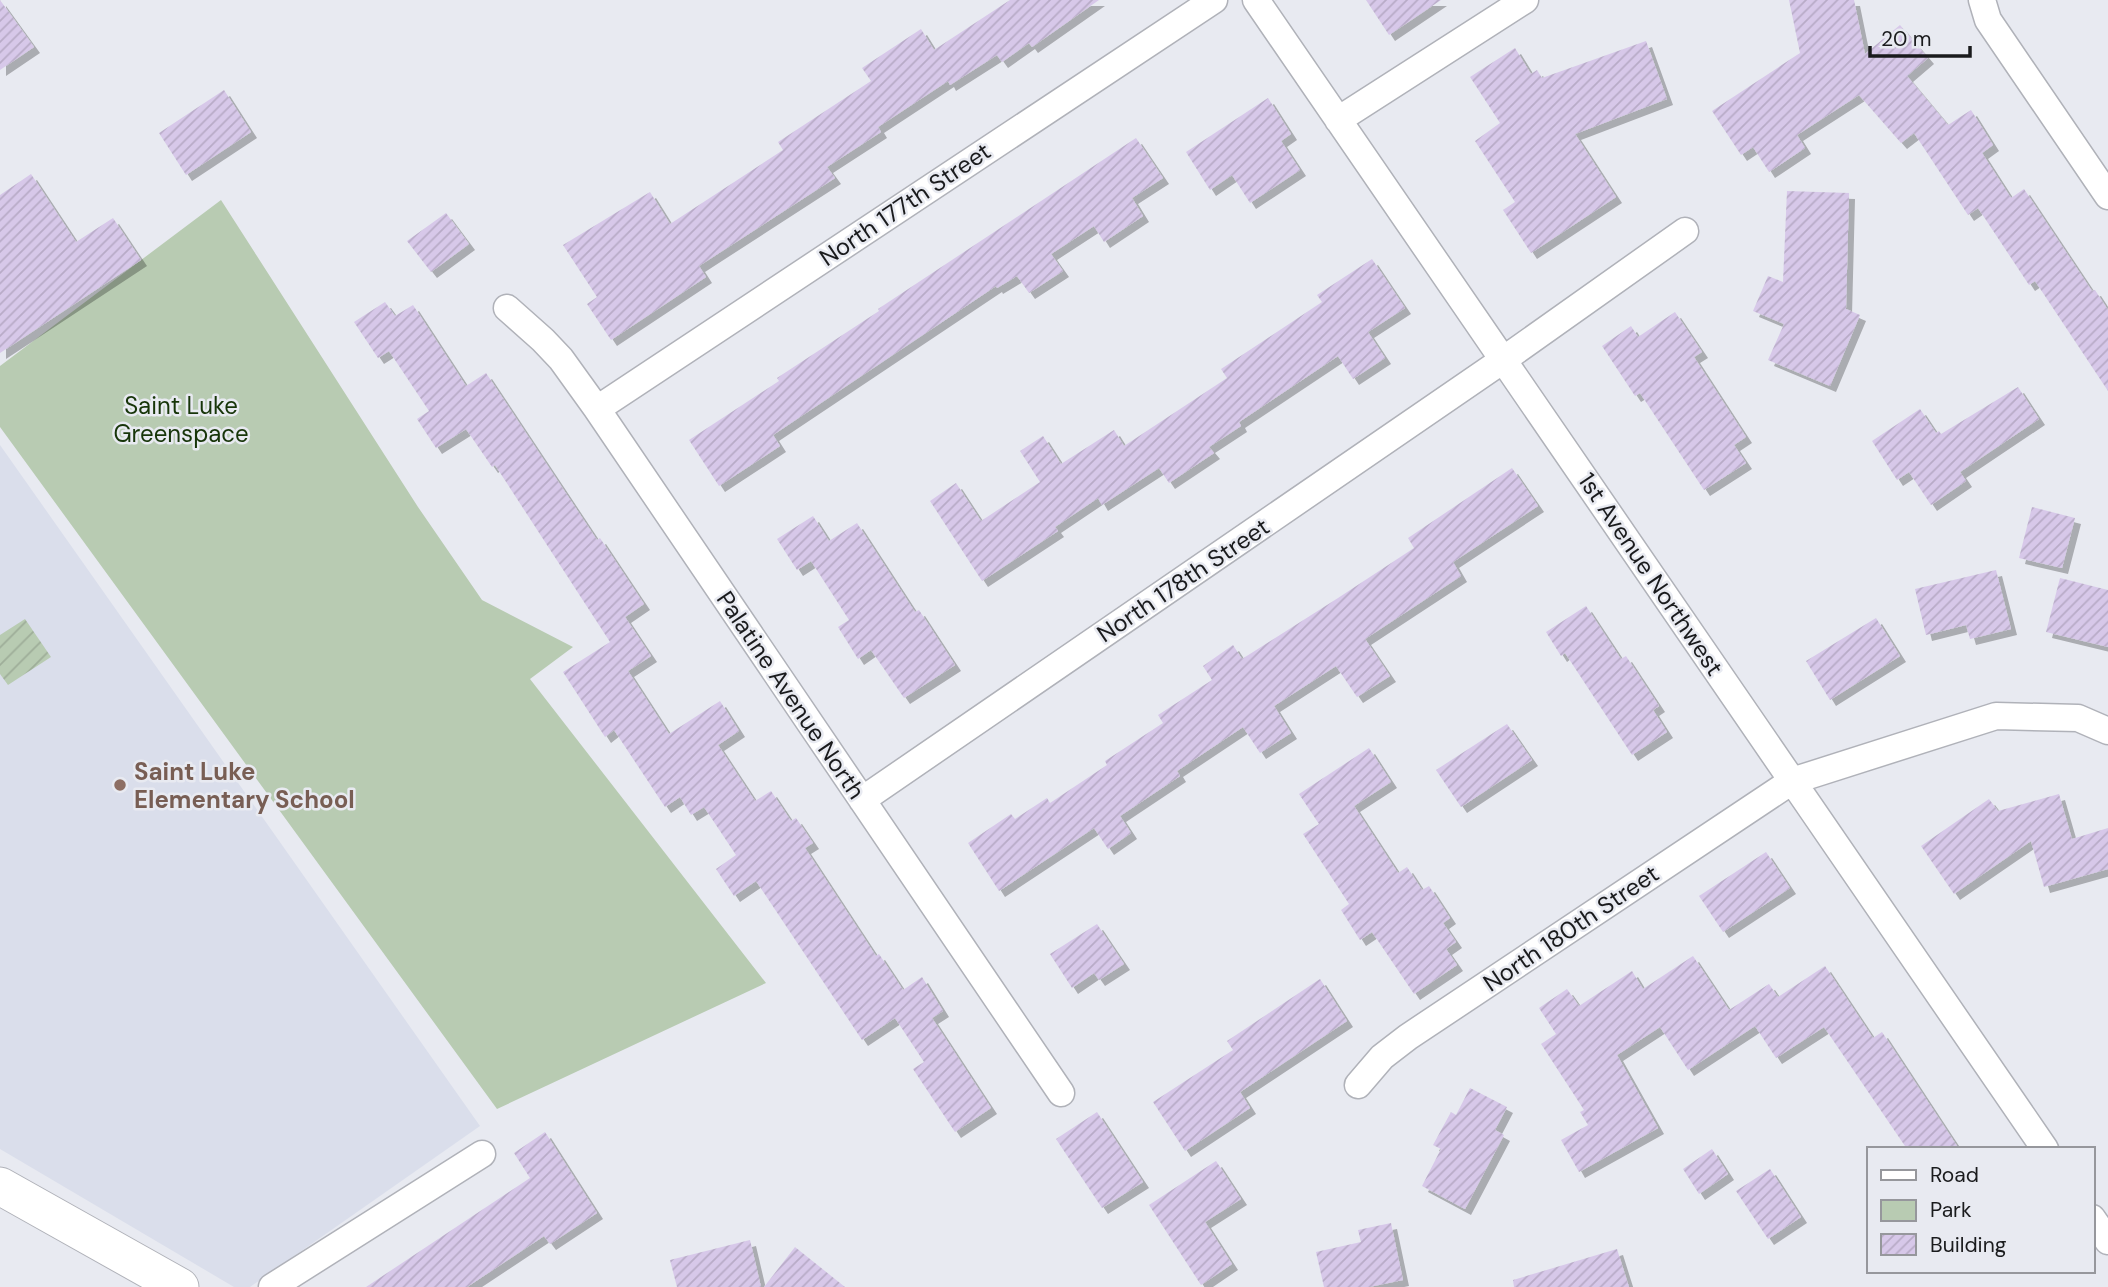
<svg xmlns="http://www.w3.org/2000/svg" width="2108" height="1287" font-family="'DM Sans',sans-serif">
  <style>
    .built { fill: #dadeeb }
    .park { fill: #b8cbb2 }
    .garden { fill: url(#garden-furrows) }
    .building { fill: url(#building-hatch); filter: url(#shadow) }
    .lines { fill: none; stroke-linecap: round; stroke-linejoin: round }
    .street-casing { stroke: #b0b2b9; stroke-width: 29 }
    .secondary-casing { stroke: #b0b2b9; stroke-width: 39 }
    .street { stroke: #fff; stroke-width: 26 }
    .secondary { stroke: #fff; stroke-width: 37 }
    .education-dot { fill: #8d6e63; stroke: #e8eaf1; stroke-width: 2.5 }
    .labels { text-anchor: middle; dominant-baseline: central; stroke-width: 5; stroke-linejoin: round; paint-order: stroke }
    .street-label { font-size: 24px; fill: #1a1b1d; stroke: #e8eaf1 }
    .park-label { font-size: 24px; fill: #173509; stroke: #e8eaf1 }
    .education-label { font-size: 24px; font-weight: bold; fill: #785e54; stroke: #e8eaf1; text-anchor: start }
  </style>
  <defs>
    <pattern id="garden-furrows" width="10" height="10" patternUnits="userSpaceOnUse" patternTransform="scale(1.75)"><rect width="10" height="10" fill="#b8cbb2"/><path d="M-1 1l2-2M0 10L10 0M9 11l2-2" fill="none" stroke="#9eae99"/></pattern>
    <pattern id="building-hatch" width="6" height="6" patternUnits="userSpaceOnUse" patternTransform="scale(1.75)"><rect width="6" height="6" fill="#d7c8e9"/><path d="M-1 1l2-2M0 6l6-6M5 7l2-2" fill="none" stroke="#b8abc7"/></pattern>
    <filter id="shadow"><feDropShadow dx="6" dy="6" stdDeviation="0" flood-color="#0004"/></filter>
  </defs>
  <rect width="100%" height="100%" fill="#e8eaf1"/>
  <path class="built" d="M0 445 480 1126 250 1287H234L0 1149Z"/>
  <path class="park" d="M221 200 418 507 482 600 573 647 530 679 766 983 497 1109 0 427V366Z"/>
  <path class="garden" d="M25 619 51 657 8 685 0 674V635Z"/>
  <path class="building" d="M0 0 34 47 0 70Z
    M1010 0H1099L1032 47 1029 43 1002 62 997 55 950 85 948 81 878 127 881 132 827 167 835 178 699 266 706 277 611 340 587 304 597 297 563 245 650 192 670 224 783 150 778 142 871 81 862 68 921 29 934 50Z
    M1366 0H1441L1389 35Z
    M1789 0H1854L1865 54 1900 25 1928 58 1907 76 1948 125 1971 110 1993 145 1982 153 2011 198 2024 189 2092 291 2095 290 2108 310V391L2035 281 2029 285 1978 208 1968 215 1914 133 1901 143 1859 95 1797 135 1805 148 1769 172 1753 147 1741 155 1712 111 1800 53Z
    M1646 41 1667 99 1575 134 1616 197 1531 253 1503 210 1515 202 1475 141 1500 123 1470 77 1515 48 1531 74 1537 70 1542 78Z
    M224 90 251 132 186 175 159 133Z
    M1268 98 1291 134 1281 141 1300 170 1250 203 1232 175 1210 190 1186 152Z
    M1136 138 1163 178 1132 198 1143 216 1104 242 1094 226 1051 254 1063 271 1029 293 1017 276 997 288 996 286 773 435 780 446 719 486 689 440 779 381 777 378 879 311 878 309Z
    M31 174 76 242 113 218 141 260 0 353V195Z
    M1787 191 1849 193 1846 309 1860 315 1830 386 1768 360 1784 324 1753 311 1768 276 1783 282Z
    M446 213 469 244 431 272 407 241Z
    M1372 259 1405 308 1368 332 1385 358 1353 379 1338 356 1239 422 1241 426 1209 447 1214 453 1169 483 1159 468 1102 505 1098 498 1055 527 1058 531 982 581 930 501 956 483 981 521 1040 482 1020 451 1043 436 1061 464 1114 430 1124 446 1227 378 1221 369 1322 302 1317 295Z
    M385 302 395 316 413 305 466 386 486 373 597 540 600 538 644 604 625 617 651 656 628 671 669 734 720 701 739 731 718 745 755 801 771 791 791 821 796 818 813 843 805 848 876 956 879 954 903 990 922 977 943 1011 932 1018 991 1108 955 1132 913 1069 924 1062 895 1018 862 1040 756 881 734 896 716 869 736 855 704 807 691 815 680 797 665 807 614 730 605 737 563 672 610 642 495 465 492 467 466 429 436 448 417 419 429 411 389 351 378 358 354 322Z
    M1675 312 1702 352 1694 357 1746 437 1734 445 1746 463 1704 490 1640 393 1635 396 1602 346 1631 326 1638 337Z
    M2018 387 2039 419 1960 472 1966 481 1931 505 1909 472 1897 480 1872 441 1920 409 1936 433 1939 431 1941 434Z
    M1512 468 1538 506 1453 562 1461 576 1365 639 1390 676 1357 697 1336 666 1274 706 1291 733 1260 753 1243 727 1177 771 1180 776 1120 816 1131 833 1108 849 1094 828 999 891 968 843 1011 814 1015 819 1047 798 1050 803 1107 765 1105 761 1163 723 1158 715 1212 680 1203 666 1233 645 1242 659 1338 598 1414 548 1408 538Z
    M2032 507 2075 518 2062 568 2019 558Z
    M813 516 829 541 857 523 915 612 919 610 955 665 904 698 871 650 858 659 838 627 849 620 811 561 797 570 777 539Z
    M1996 570 2011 629 1970 639 1966 625 1926 635 1915 589Z
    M2060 578 2108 590V647L2046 632Z
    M1586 606 1621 659 1626 656 1659 706 1653 710 1667 732 1632 755 1565 653 1561 656 1546 632Z
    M1876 618 1900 656 1830 700 1806 661Z
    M1507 724 1532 760 1461 807 1436 770Z
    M1369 748 1391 782 1354 806 1398 873 1407 867 1422 890 1429 886 1450 918 1443 923 1456 942 1446 949 1457 965 1414 994 1372 932 1360 940 1341 910 1349 904 1303 834 1319 824 1299 794Z
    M2059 794 2072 839 2108 828V869L2044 887 2031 841 1954 894 1921 846 1989 799 1998 811Z
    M1766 852 1790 888 1723 932 1699 896Z
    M1097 924 1124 964 1099 980 1094 973 1072 988 1050 954Z
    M1693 956 1729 1010 1769 984 1778 997 1825 966 1873 1038 1882 1032 1959 1149H1907L1824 1027 1776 1058 1755 1026 1688 1070 1660 1027 1617 1055 1658 1128 1579 1172 1561 1140 1588 1125 1580 1112 1584 1110 1541 1044 1556 1034 1539 1008 1567 989 1579 1006 1632 971 1643 989Z
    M1320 979 1347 1021 1240 1092 1250 1108 1185 1151 1153 1102 1233 1050 1227 1041Z
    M1470 1088 1507 1107 1495 1130 1504 1135 1465 1209 1422 1186 1441 1149 1433 1145 1451 1112 1456 1115Z
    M1097 1112 1143 1182 1102 1208 1056 1139Z
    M545 1132 597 1213 550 1244 544 1236 467 1287H366L530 1178 514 1153Z
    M1712 1149 1728 1174 1699 1194 1683 1169Z
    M1216 1161 1241 1199 1205 1222 1232 1264 1201 1285 1149 1205Z
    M1770 1169 1801 1217 1768 1239 1736 1191Z
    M1391 1223 1403 1280 1369 1287H1324L1316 1252 1361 1242 1358 1230Z
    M750 1240 761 1287H677L670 1260Z
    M795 1247 845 1287H764Z
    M1617 1249 1629 1287H1514L1513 1280Z"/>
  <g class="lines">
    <g class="street-casing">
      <path id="street" d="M1256 0 2045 1149
        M1982 0 1988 20 2108 196
        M1338 120 1525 0
        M507 308 543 340 561 359 597 409 1061 1093
        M597 409 1214 0
        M862 800 1503 360 1685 231
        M1358 1085 1382 1057 1408 1037 1792 781 1996 716 2078 718 2108 731
        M2092 1218 2108 1241
        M272 1287 482 1154"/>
    </g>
    <g class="secondary-casing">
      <path id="secondary" d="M0 1186 180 1287"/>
    </g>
    <use href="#street" class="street"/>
    <use href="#secondary" class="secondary"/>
  </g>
  <circle class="education-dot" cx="120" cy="785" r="7"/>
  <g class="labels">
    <g class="street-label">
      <text transform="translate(905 204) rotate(-34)">North 177th Street</text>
      <text transform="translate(1651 574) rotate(56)">1st Avenue Northwest</text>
      <text transform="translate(1183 580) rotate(-34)">North 178th Street</text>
      <text transform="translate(791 695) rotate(56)">Palatine Avenue North</text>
      <text transform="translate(1571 928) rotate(-34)">North 180th Street</text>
    </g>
    <g class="park-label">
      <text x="181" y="405">Saint Luke<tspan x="181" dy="28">Greenspace</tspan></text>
    </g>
    <g class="education-label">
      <text x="134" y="771">Saint Luke<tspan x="134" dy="28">Elementary School</tspan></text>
    </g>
  </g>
  <rect x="1867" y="1147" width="228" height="126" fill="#e8eaf1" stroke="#96979c" stroke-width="2"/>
  <rect x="1881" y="1170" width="35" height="10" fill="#ffffff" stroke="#96979c" stroke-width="2"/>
  <text x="1930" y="1182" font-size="21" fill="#1a1b1d">Road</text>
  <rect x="1881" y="1200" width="35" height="21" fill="#b8cbb2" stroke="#96979c" stroke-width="2"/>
  <text x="1930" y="1217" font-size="21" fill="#1a1b1d">Park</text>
  <rect x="1881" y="1234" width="35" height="21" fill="url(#building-hatch)" stroke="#96979c" stroke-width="2"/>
  <text x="1930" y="1252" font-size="21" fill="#1a1b1d">Building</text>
  <path d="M1870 46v10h100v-10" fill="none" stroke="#1a1b1d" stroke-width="3.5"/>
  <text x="1881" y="46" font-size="21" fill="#1a1b1d" stroke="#e8eaf1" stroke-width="5" paint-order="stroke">20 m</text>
</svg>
